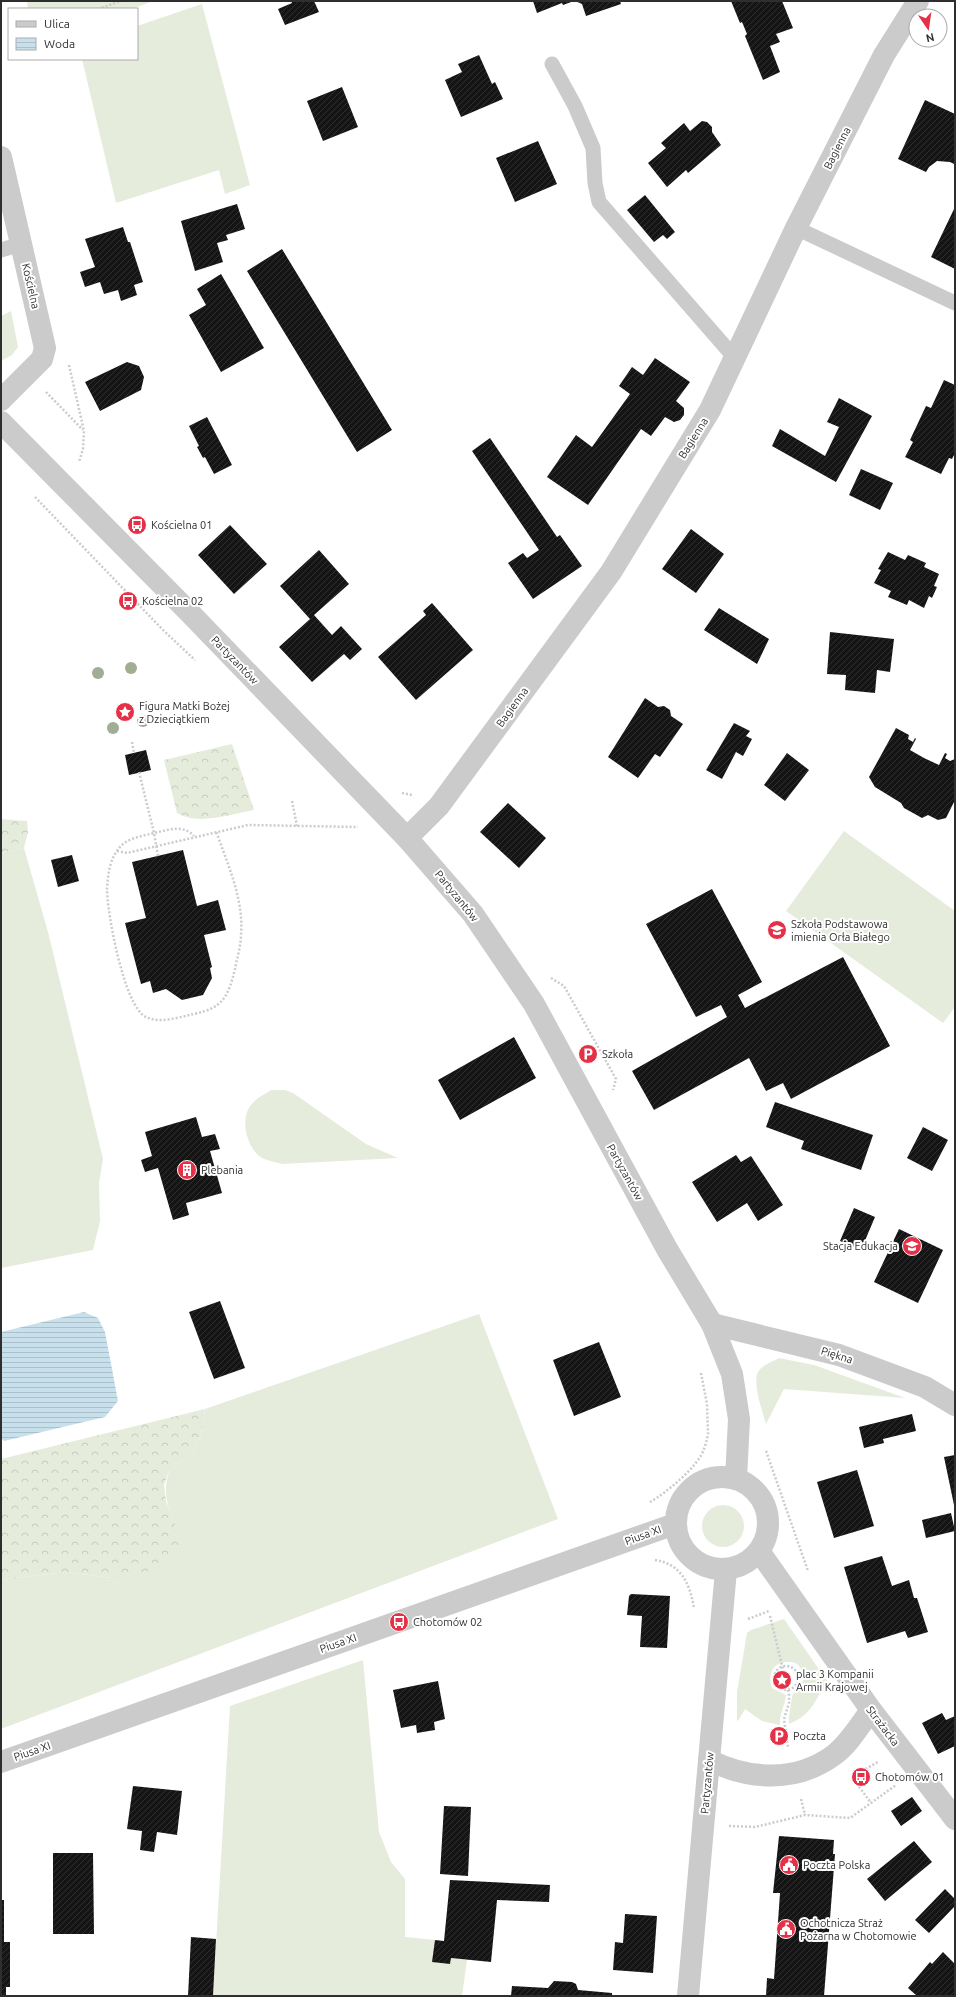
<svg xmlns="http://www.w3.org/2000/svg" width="956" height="1997" font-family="Ubuntu,sans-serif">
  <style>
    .grass { fill: #e5ecdc }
    .forest { fill: url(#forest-crowns) }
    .water { fill: url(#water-rules) }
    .building { fill: url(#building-hatch) }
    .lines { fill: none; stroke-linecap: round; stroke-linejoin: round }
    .path { stroke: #cbcbcb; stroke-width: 2.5; stroke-dasharray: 2 2; stroke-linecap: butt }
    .service { stroke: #cbcbcb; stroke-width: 15 }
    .minor { stroke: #cbcbcb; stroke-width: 22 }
    .tertiary { stroke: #cbcbcb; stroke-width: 22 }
    .tree { fill: #a1ad94 }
    .labels { text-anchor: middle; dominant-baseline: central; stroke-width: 4; stroke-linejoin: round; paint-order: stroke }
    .street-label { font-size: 11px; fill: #2e2e2e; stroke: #fff }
    .poi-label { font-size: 11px; fill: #2e2e2e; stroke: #fff; text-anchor: start }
  </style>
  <defs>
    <pattern id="forest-crowns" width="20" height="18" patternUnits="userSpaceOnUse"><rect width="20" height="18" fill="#e5ecdc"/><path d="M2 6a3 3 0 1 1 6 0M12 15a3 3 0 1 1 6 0" fill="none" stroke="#c5cbbd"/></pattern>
    <pattern id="water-rules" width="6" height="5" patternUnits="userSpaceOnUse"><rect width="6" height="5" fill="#c8e0eb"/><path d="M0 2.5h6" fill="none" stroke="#acc0ca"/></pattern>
    <pattern id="building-hatch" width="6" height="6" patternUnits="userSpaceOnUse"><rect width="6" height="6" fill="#151515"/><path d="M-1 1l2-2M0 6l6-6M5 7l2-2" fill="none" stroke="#2f2f2f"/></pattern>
  </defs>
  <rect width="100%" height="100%" fill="#fff"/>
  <path class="grass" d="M27 1H154L131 9H28Z
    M202 4 250 185 225 194 219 170 116 203 82 59H137V26Z
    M11 311 18 347 12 355 1 361V316Z
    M844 831 955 911V1007L943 1023 786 911Z
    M24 848 48 932 103 1159 99 1183 100 1221 93 1250 1 1268V853Z
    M271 1090H285L293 1093 366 1144 398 1158 282 1164C276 1162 269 1161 264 1159 247 1151 239 1119 251 1105 256 1098 264 1095 271 1090Z
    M479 1314 558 1519 1 1729V1580L66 1572 112 1578 173 1518C165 1500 164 1489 169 1471 198 1450 201 1445 205 1409Z
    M779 1358 814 1365 905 1398 784 1389 766 1424C763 1413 752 1383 758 1372 762 1365 772 1362 779 1358Z
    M702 1526a21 21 0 1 1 42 0a21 21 0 1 1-42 0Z
    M784 1619 832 1688 821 1691C813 1707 806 1717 789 1724 788 1721 792 1695 793 1694 795 1691 799 1690 800 1688 807 1678 802 1662 790 1662 773 1661 767 1674 772 1688L786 1695C785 1706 779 1714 780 1725L762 1721 745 1709 738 1721 737 1720V1692L747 1633 751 1630Z
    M363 1660 379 1832 391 1862 405 1879V1937L435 1940 433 1962 450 1964 451 1958 467 1960 462 1996H213L230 1706Z"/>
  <path class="forest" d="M232 744 254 810C230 814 199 826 177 813L164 760Z
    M1 819 27 821 28 832 24 848 1 853Z
    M205 1409C201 1445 198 1450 169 1471L164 1485 166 1501 173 1518 180 1545 162 1565 137 1576 112 1578 66 1572 1 1580V1459Z"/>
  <path class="water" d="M84 1312 98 1318 105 1332 118 1401 105 1417 4 1441 1 1438V1332Z"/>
  <path class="building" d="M291 1H314L319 12 285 25 278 9 292 3Z
    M533 1H574L563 5 562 3 537 13Z
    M575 1H620L621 4 586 16 582 4Z
    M731 1H782L793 28 776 34 780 42 770 46 780 72 763 80 745 36 747 34 742 22 740 23Z
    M479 55 492 84 495 82 503 99 461 117 445 80 462 72 458 64Z
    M342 87 358 127 323 141 307 101Z
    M925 100 955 114 954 164 950 162 937 161 929 167 926 172 898 159Z
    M702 121 707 122 712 127V132L721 145 688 173 686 170 667 187 648 163 666 148 661 143 684 123 690 131Z
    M538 141 557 184 515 202 496 158Z
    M645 195 675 232 667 239 663 235 654 242 627 210Z
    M237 204 245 229 226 235 228 240 217 243 223 262 195 271 181 221Z
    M955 207V269L931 257Z
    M123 227 128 242H130L143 282 134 285 137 295 121 301 118 290 104 294 100 282 85 287 80 272 95 267 85 239Z
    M282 249 392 430 357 452 247 271Z
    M221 274 264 348 221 372 189 315 206 305 197 289Z
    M655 358 690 382 676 401 684 408V415L680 420 674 422 665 417 651 436 641 429 588 505 547 477 576 435 592 447 630 394 619 386 632 367 643 375Z
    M127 362 139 366 144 377 141 390 100 411 85 382Z
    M944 380 955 385V453L952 459 949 458 941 474 905 457 913 442 910 440 926 406 931 408Z
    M839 398 872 416 836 482 772 446 780 429 825 456 839 427 827 422Z
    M207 417 232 465 214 474 205 457 203 458 197 447 199 446 189 426Z
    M490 438 557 537 560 535 582 566 533 599 508 563 523 553 527 558 539 550 472 451Z
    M861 469 893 483 880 510 849 495Z
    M230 525 267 564 234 594 198 555Z
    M691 529 724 554 696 593 662 569Z
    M319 550 349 584 314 615 332 635 341 626 362 649 350 660 344 654 312 682 279 647 310 619 280 586Z
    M888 552 905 560 908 555 926 563 924 567 939 574 934 586 937 587 932 598 929 596 924 608 909 600 907 605 888 597 891 591 874 583 881 570 878 569Z
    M432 603 473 650 416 700 378 657 426 615 423 611Z
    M719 608 769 639 757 664 704 630Z
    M830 632 894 639 890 672 877 670 875 693 845 690 846 675 827 674Z
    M645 698 658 707 664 706 670 710 671 716 683 724 660 757 655 754 638 778 608 757Z
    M734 723 750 731 746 736 752 739 743 756 736 752 722 779 706 770Z
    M896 728 909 735 908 739 913 742 915 738 916 739 910 750 924 758 939 765 945 753 947 754 945 758 950 761 955 759V800L946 818 938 820 928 815 922 818 904 808 901 803 875 787 869 777Z
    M146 750 151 770 129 775 125 755Z
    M787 753 809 770 785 801 764 785Z
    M508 803 546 838 519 868 480 832Z
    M183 850 197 906 218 900 226 930 204 935 212 967 210 968 212 978 203 995 182 1000 166 989 153 993 150 981 141 984 125 923 146 918 132 862Z
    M72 855 79 881 58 887 51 860Z
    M712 889 762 982 738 995 745 1008 843 957 890 1046 791 1099 783 1083 766 1091 749 1058 654 1110 632 1071 727 1017 721 1005 696 1017 646 924Z
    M514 1037 536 1078 460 1120 438 1080Z
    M775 1102 873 1135 861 1170 801 1149 804 1141 766 1127Z
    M196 1117 202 1137 215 1134 220 1149 210 1151 222 1193 186 1203 189 1215 173 1220 158 1168 145 1172 141 1160 152 1156 145 1132Z
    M923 1127 948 1140 932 1171 907 1158Z
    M736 1155 741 1162 751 1156 783 1205 758 1221 747 1203 717 1222 692 1182Z
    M854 1208 875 1217 861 1250 840 1241Z
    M899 1229 943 1250 918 1303 874 1282Z
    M220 1301 245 1368 214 1379 189 1312Z
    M599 1342 621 1397 574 1416 553 1360Z
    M912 1414 916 1431 883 1439 884 1443 864 1448 859 1427Z
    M955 1455V1505H954L944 1457Z
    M857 1470 874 1526 834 1538 817 1482Z
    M951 1513 955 1531 926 1538 922 1520Z
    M882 1556 892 1586 909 1580 914 1598H917L928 1632 908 1638 905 1631 867 1643 844 1567Z
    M631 1594 670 1596 667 1648 640 1647 642 1616 627 1615 629 1596Z
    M438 1681 445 1719 434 1722 435 1730 417 1733 416 1725 401 1728 393 1690Z
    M942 1713 946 1720 955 1716V1746L938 1754 922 1723Z
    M133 1786 182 1791 177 1835 157 1832 154 1852 140 1850 142 1831 127 1829Z
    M912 1797 922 1811 901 1826 891 1811Z
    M444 1806 471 1807 468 1876 440 1874Z
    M779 1836 834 1840 833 1854H835L824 1996H766L767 1978 774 1979 780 1893H773Z
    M914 1841 932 1862 885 1901 867 1879Z
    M53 1853H93L94 1934H53Z
    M450 1880 550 1885 549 1902 497 1900 491 1962 451 1958 450 1964 432 1962 435 1940 444 1941Z
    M945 1889 955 1899V1906L929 1933 915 1920Z
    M1 1900H4V1942H10V1987H6V1996H1Z
    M625 1914 657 1916 653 1973 613 1970 615 1942 623 1943Z
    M191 1937 216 1939 213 1996H188Z
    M943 1952 955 1964V1996H917L908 1988 930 1962 932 1964Z
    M554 1981 572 1982 576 1984 578 1990 612 1993V1996H511L512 1986 548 1988Z"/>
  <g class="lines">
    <path class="path" d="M98 9 121 1
      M69 365 84 431 83 449 79 462
      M46 392 83 430
      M35 497 164 631 195 660
      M132 742 134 753
      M139 772 154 833C168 830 183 824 194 836
      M402 793 412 795
      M292 801 297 826
      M117 851 127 853 248 825 358 827
      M158 856 154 833C139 837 125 838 117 851 109 862 108 876 107 889 107 912 124 1007 146 1017 161 1024 179 1017 194 1014 223 1008 228 997 235 969 237 958 241 946 241 934 244 899 227 863 216 831
      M551 978 564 986 616 1079 613 1090
      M701 1373 707 1404 708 1434
      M766 1451 808 1571
      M650 1502C666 1493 698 1467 704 1449 706 1444 707 1439 708 1434
      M655 1560C682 1564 690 1585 694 1608
      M770 1616 789 1694V1703L784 1719 788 1748
      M748 1619 769 1611
      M774 1678a12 12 0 1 1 24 0a12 12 0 1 1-24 0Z
      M855 1775 878 1762
      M852 1777 871 1803
      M801 1799 805 1815
      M729 1826 755 1827 805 1815 850 1818 896 1785"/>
    <path class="service" d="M552 64 575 106 593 148 595 183 599 202 735 358
      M796 228 955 303
      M1 250 21 244"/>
    <path class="minor" d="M1 157 45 348 42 359 1 400
      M407 838 439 806 611 572 710 410 796 228 884 55 918 1
      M712 1324 839 1355 925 1387 955 1405
      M759 1551 871 1710 955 1819
      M709 1760C749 1780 796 1783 834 1755 849 1744 860 1725 871 1710"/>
    <path class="tertiary" d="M1 422 187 610 407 838 473 914 534 1004 667 1249 712 1324 732 1374 739 1419 736 1479
      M676 1523a46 46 0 1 1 92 0a46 46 0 1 1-92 0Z
      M1 1762 675 1524
      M688 1996 726 1570"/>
  </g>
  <g class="tree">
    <circle cx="131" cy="668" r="6"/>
    <circle cx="98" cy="673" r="6"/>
    <circle cx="143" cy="721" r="6"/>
    <circle cx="113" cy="728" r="6"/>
  </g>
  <defs>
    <g id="bus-disc" transform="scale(1)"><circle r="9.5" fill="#e53148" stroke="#fff"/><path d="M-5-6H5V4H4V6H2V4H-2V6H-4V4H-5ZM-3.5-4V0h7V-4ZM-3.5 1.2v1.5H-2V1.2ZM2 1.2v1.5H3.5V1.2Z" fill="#fff"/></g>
    <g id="sight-disc" transform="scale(1)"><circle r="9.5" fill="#e53148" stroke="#fff"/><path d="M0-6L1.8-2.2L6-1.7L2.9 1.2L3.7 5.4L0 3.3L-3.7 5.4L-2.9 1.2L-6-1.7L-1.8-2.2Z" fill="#fff"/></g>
    <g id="school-disc" transform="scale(1)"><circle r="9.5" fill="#e53148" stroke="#fff"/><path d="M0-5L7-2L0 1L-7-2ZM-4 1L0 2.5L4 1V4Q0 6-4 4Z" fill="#fff"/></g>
    <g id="parking-disc" transform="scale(1)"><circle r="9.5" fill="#e53148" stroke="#fff"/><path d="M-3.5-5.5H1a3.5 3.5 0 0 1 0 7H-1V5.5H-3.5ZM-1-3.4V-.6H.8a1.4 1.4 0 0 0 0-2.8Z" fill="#fff"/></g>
    <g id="building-disc" transform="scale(1)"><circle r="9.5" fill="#e53148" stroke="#fff"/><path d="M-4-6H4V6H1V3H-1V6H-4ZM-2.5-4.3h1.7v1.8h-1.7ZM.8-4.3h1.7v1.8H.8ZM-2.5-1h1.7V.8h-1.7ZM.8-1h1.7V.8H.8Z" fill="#fff"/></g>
    <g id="civic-disc" transform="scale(1)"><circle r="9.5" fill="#e53148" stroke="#fff"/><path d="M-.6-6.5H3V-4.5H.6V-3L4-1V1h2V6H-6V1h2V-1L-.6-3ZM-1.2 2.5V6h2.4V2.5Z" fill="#fff"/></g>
  </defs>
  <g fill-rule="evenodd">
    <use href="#bus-disc" x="137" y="525"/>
    <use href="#bus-disc" x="128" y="601"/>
    <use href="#sight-disc" x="125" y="712"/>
    <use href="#school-disc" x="777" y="930"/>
    <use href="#parking-disc" x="588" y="1054"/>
    <use href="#building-disc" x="187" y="1170"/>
    <use href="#school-disc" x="912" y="1246"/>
    <use href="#bus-disc" x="399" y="1622"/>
    <use href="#sight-disc" x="782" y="1680"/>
    <use href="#parking-disc" x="779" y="1736"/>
    <use href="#bus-disc" x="861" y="1777"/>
    <use href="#civic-disc" x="789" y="1865"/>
    <use href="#civic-disc" x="786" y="1929"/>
  </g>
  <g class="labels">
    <g class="street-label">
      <text transform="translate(837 148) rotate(-63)">Bagienna</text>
      <text transform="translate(31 286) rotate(77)">Kościelna</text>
      <text transform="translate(693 438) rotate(-58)">Bagienna</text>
      <text transform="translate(235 660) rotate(46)">Partyzantów</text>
      <text transform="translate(512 707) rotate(-54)">Bagienna</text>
      <text transform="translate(457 896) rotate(51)">Partyzantów</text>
      <text transform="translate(625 1172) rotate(61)">Partyzantów</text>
      <text transform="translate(837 1355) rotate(17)">Piękna</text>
      <text transform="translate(643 1535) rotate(-20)">Piusa XI</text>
      <text transform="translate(338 1643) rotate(-19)">Piusa XI</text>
      <text transform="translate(883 1726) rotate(53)">Strażacka</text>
      <text transform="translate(32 1751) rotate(-19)">Piusa XI</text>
      <text transform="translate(707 1783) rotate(-85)">Partyzantów</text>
    </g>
    <g class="poi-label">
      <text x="151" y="525">Kościelna 01</text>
      <text x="142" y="601">Kościelna 02</text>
      <text x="139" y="706">Figura Matki Bożej<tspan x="139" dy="13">z Dzieciątkiem</tspan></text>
      <text x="791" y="924">Szkoła Podstawowa<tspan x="791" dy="13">imienia Orła Białego</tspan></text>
      <text x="602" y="1054">Szkoła</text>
      <text x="201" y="1170">Plebania</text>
      <text x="898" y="1246" text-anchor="end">Stacja Edukacja</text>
      <text x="413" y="1622">Chotomów 02</text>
      <text x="796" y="1674">plac 3 Kompanii<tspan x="796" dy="13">Armii Krajowej</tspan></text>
      <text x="793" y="1736">Poczta</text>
      <text x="875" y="1777">Chotomów 01</text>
      <text x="803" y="1865">Poczta Polska</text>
      <text x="800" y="1923">Ochotnicza Straż<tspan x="800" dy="13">Pożarna w Chotomowie</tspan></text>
    </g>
  </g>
  <rect width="956" height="1997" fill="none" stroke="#2e2e2e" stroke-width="4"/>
  <rect x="8" y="8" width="130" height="52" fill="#ffffff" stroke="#ababab"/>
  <rect x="16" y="21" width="20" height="6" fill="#cbcbcb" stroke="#ababab"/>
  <text x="44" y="28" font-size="12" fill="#2e2e2e">Ulica</text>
  <rect x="16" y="38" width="20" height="12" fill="url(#water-rules)" stroke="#ababab"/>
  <text x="44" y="48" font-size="12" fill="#2e2e2e">Woda</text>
  <g transform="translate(928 28) rotate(167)"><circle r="19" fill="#ffffff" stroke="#ababab"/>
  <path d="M0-3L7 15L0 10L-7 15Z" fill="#e53148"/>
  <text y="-6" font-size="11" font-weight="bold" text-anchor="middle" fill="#2e2e2e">N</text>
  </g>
</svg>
